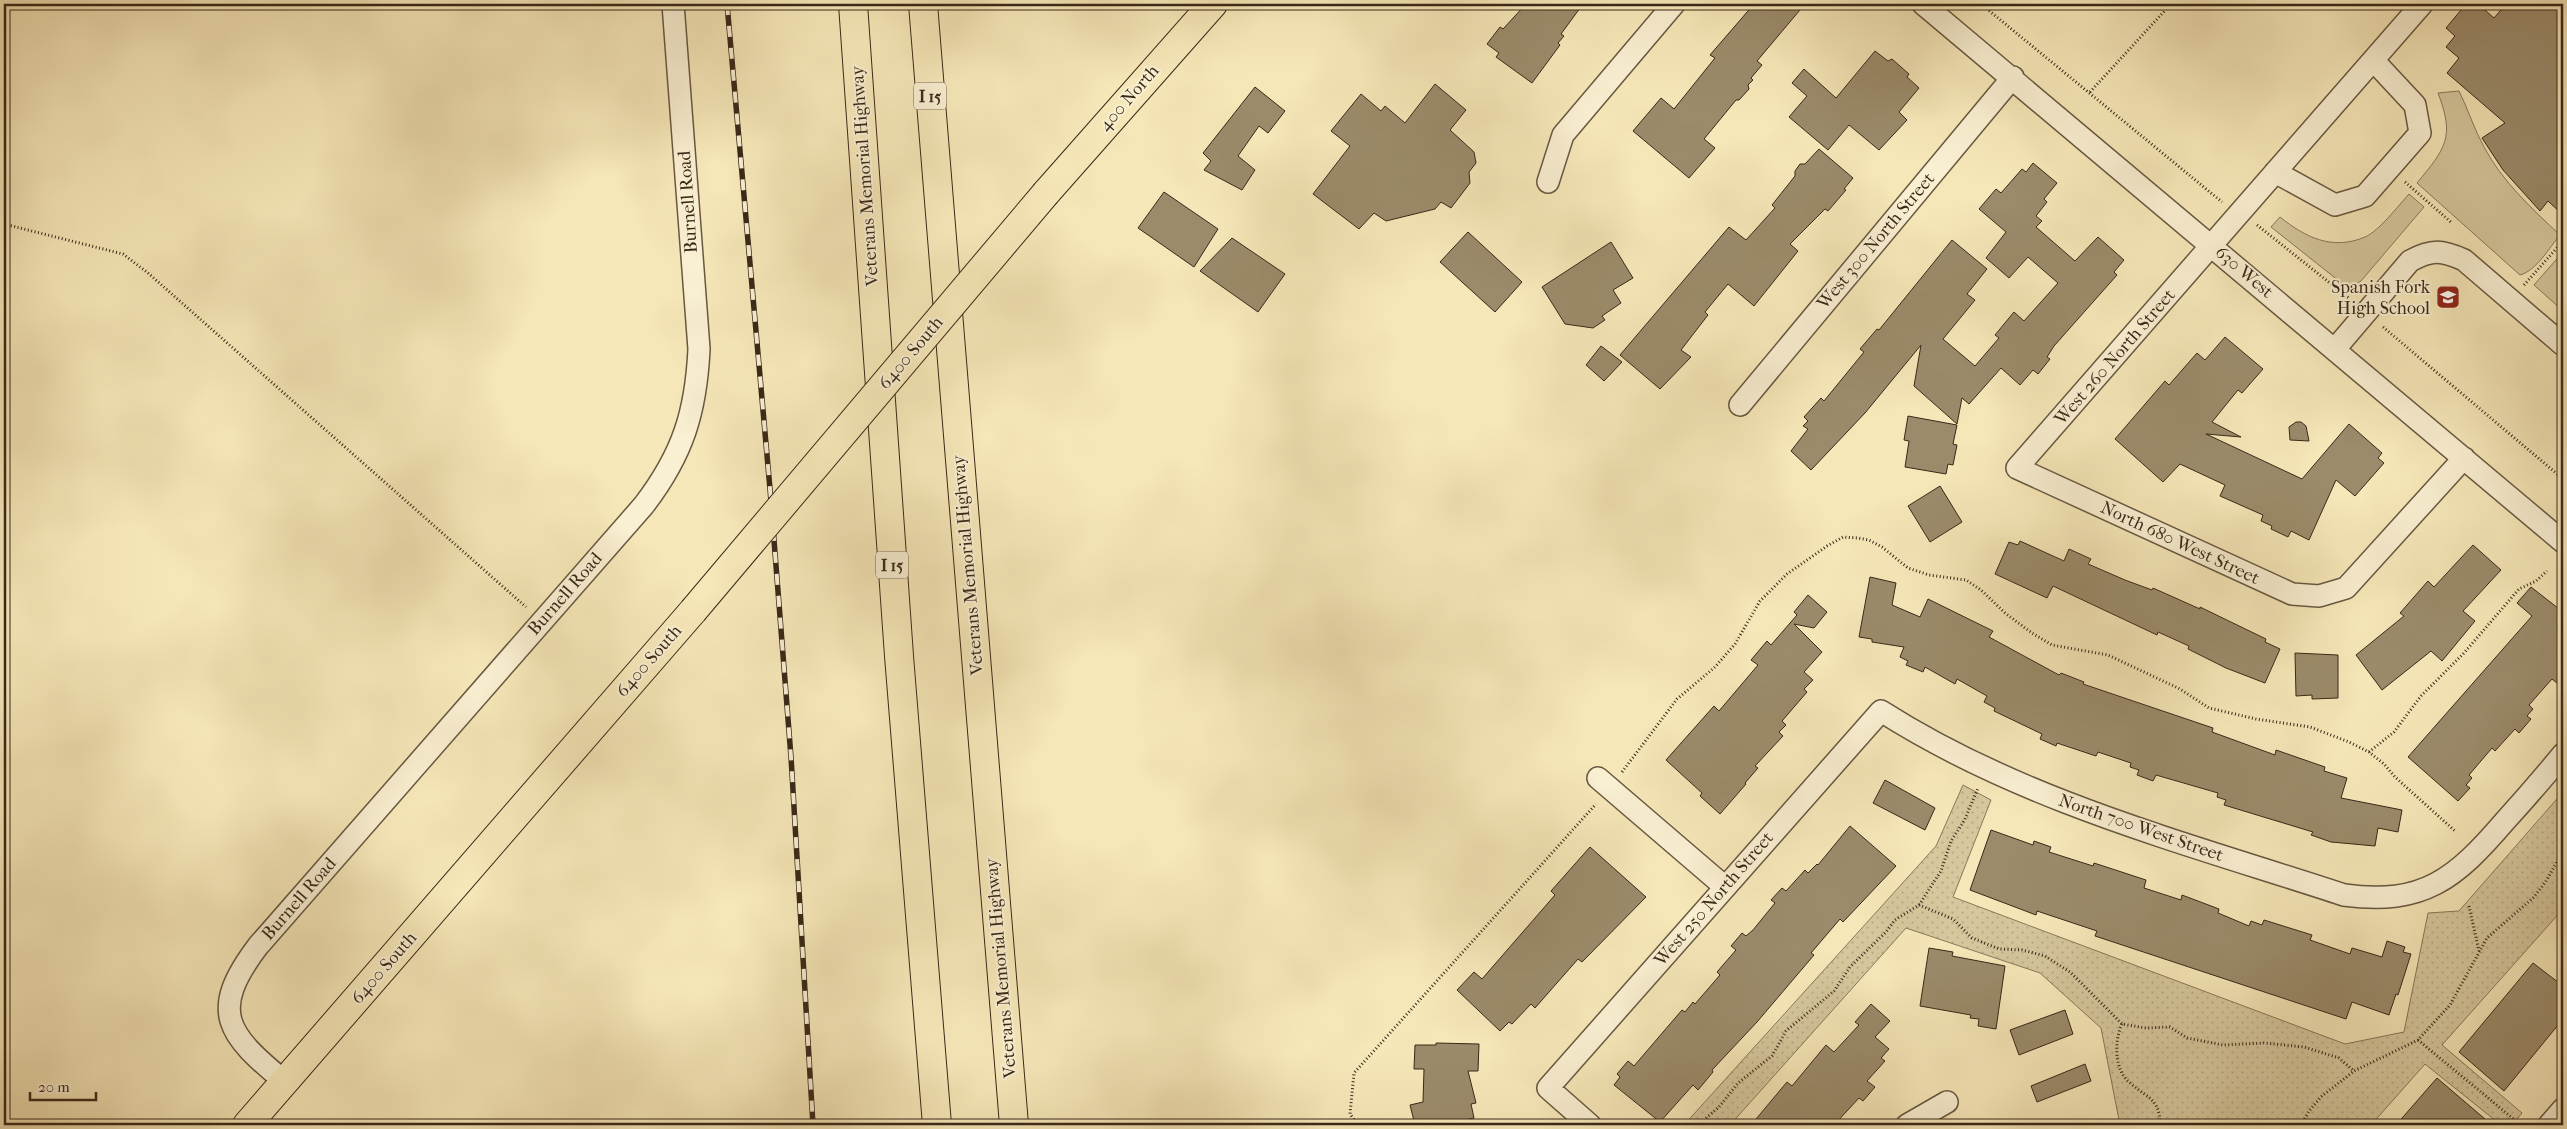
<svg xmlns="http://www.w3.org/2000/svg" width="2567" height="1129" font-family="'IM FELL French Canon',serif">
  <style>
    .grass { fill: #d6c79d; stroke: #88785a }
    .park { fill: url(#park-dots); stroke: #88785a }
    .building { fill: #9b8b6b; stroke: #392818 }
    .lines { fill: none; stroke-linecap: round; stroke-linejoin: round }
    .minor-casing { stroke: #685840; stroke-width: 24 }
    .major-casing { stroke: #392818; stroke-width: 30 }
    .highway-casing { stroke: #392818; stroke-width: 30 }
    .path { stroke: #392818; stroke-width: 3; stroke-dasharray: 1 2.5; stroke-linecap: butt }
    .minor { stroke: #f9efd1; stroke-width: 21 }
    .major { stroke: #f6e7b8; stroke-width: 28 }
    .highway { stroke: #f6e7b8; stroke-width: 28 }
    .rail-casing { stroke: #392818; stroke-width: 5.5 }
    .rail { stroke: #f9efd1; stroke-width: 4; stroke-dasharray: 11; stroke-linecap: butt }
    .major-bridge-casing { stroke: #392818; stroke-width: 30; stroke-linecap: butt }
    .major-bridge { stroke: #f6e7b8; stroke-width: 28 }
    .labels { text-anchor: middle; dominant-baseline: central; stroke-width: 4; stroke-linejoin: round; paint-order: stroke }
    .shield { fill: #f9efd1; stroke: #736450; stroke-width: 1 }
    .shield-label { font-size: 16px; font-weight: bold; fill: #392818 }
    .street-label { font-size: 18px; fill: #392818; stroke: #f9efd1 }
    .poi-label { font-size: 18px; fill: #392818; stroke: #f9efd1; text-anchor: end }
  </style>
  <defs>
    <pattern id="park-dots" width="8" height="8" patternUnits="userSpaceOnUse" patternTransform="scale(1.25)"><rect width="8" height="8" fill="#d6c79d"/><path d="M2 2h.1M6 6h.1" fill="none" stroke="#b8ab86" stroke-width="1.8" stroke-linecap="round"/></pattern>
  </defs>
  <rect width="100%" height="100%" fill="#f6e7b8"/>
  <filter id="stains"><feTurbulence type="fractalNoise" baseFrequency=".004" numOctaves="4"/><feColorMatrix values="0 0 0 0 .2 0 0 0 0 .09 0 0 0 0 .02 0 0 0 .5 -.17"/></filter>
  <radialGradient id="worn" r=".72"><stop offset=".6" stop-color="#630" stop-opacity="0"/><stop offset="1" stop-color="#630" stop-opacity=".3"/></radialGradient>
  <path class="grass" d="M2459 91C2468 109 2474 129 2484 147 2502 181 2532 209 2560 235 2550 247 2536 271 2520 275L2417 183C2446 148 2455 137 2438 93Z
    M2409 194 2424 207 2361 281 2349 289 2271 227 2280 217C2305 237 2332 251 2365 237 2379 231 2398 206 2409 194Z
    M2563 252V311L2534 285Z"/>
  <path class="park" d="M1963 785 1991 800 1953 897 2345 1044 2404 1032 2428 913 2459 911 2563 792V909L2442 1045 2522 1113 2512 1125H2501L2425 1064 2371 1125H2120L2101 1028 2040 973 1906 928 1730 1125H1684L1936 846Z"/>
  <path class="building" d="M1526 4H1583L1561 34 1564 36 1558 43 1560 45 1532 83 1496 57 1499 53 1487 44 1500 27 1503 29Z
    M1754 4H1805L1757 61 1762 65 1751 78 1753 80 1748 85 1749 89 1739 100H1736L1704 139 1715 148 1689 178 1633 131 1661 98 1674 109 1715 58 1710 55Z
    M2466 4H2478L2494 18 2506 4H2563V215L2548 201 2540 211 2503 170 2482 138 2505 123 2447 73 2459 58 2446 47 2455 36 2446 28Z
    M1875 51 1888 61 1892 59 1909 74 1907 77 1919 88 1899 112 1907 120 1879 150 1849 125 1828 150 1789 117 1807 96 1792 83 1804 69 1836 98Z
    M1435 84 1466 110 1450 130 1474 152 1476 163 1469 172 1470 183 1451 208 1441 202 1435 209 1386 221 1374 213 1359 229 1313 194 1350 146 1331 131 1361 94 1381 111 1385 106 1405 123Z
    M1255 87 1285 111 1268 133 1259 126 1238 156 1255 170 1242 190 1204 170 1211 161 1203 153Z
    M1819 149 1853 178 1844 189 1846 190 1828 211 1825 209 1790 244 1798 251 1754 306 1728 284 1705 312 1708 315 1681 350 1691 357 1660 389 1620 355 1729 227 1746 240 1775 208 1772 205 1795 176V171L1800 164H1805Z
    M2033 163 2057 183 2044 199 2047 202 2036 216 2042 221 2036 227 2075 261 2098 237 2124 260 2114 272 2117 275 2054 346 2047 357 2050 359 2038 374 2033 370 2020 385 2001 368 1969 404 1962 398 1957 424 1914 386 1921 345 1865 413 1811 470 1791 451 1808 429 1803 426 1808 421 1804 417 1821 398 1824 401 1864 352 1860 349 1877 329 1879 330 1952 240 1987 269 1967 294 1975 300 1943 339 1975 366 1999 338 1995 335 2014 312 2024 321 2058 283 2028 257 2009 278 1986 258 2006 232 1979 209 1996 189 2001 193 2022 169 2026 172Z
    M1164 192 1218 229 1194 267 1138 228Z
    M1468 232 1522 282 1495 312 1440 262Z
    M1232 238 1285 274 1258 312 1200 271Z
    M1611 242 1633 278 1613 290 1621 303 1602 316 1605 320 1593 328 1565 324 1542 287Z
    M2225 337 2263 369 2242 393 2238 390 2212 422 2241 437 2206 434 2302 479 2349 424 2382 453 2378 458 2384 463 2355 496 2336 480 2309 540 2291 531 2288 537 2271 529 2272 526 2261 521 2263 515 2220 496 2225 485 2180 464 2163 482 2115 439 2165 381 2169 385 2197 353 2205 360Z
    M1601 346 1622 362 1604 381 1586 365Z
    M1908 416 1957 425 1953 444 1957 445 1953 465 1948 464 1946 474 1905 467 1909 441 1904 440Z
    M2296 422H2301L2306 426 2309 441 2290 440 2289 427Z
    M1940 486 1962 522 1930 542 1908 506Z
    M2020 541 2064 561 2069 549 2091 559 2088 564 2125 580 2152 590 2153 588 2200 609V607L2266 639 2265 642 2280 649 2265 683 2226 668 2188 649 2189 646 2158 632 2157 635 2053 586 2047 598 1995 574 2009 542 2018 545Z
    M2473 545 2501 570 2463 611 2475 621 2442 661 2431 651 2382 690 2356 655 2404 616 2400 613 2428 581 2434 587Z
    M1870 577 1896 583 1892 605 1920 617 1928 599 1993 631 1989 637 2059 675 2061 673 2084 682 2083 684 2213 728 2212 732 2275 755 2276 750 2325 767 2324 771 2347 778 2341 798 2402 810 2398 832 2378 828 2375 846 2331 842 2311 835 2313 832 2224 805 2226 800 2217 797 2218 793 2156 775 2153 781 2137 775 2139 770 2130 767 2131 763 2098 752 2096 756 2057 743 2056 746 2040 739 2042 734 1994 711 1995 708 1984 702 1987 696 1957 679 1955 684 1925 667 1923 672 1906 665 1908 661 1900 657 1904 647 1872 642V639L1859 637Z
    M2531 587 2563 612V688L2552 679 2529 705 2533 709 2527 716 2531 719 2519 733 2515 729 2495 751 2492 748 2469 775 2472 778 2466 785 2470 788 2458 801 2408 757 2532 616 2517 603Z
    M1808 595 1827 612 1814 628 1794 624 1822 652 1804 672 1813 680 1804 689 1807 692 1782 721 1786 725 1779 732 1783 736 1755 766 1758 768 1745 783 1746 784 1720 814 1700 796 1702 793 1666 760 1714 706 1719 711 1758 665 1751 660 1767 641 1771 645 1797 615 1794 612Z
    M2295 653 2338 655V698L2312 699V695L2296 696Z
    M1885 780 1935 808 1925 830 1873 803Z
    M1850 826 1896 866 1843 922 1840 919 1811 953 1814 955 1757 1022 1712 1070 1713 1072 1698 1090 1693 1085 1660 1122 1614 1085 1620 1077 1617 1074 1628 1061 1634 1066 1682 1010 1685 1012 1693 1002 1695 1004 1720 975 1717 972 1736 950 1731 946 1742 933 1746 936 1753 930 1775 903 1771 900 1782 888 1786 891 1805 870 1808 873 1817 864 1818 865Z
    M1991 830 2033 845 2034 841 2051 847 2049 852 2093 866 2094 863 2146 880 2144 888 2181 900 2182 895 2219 909 2218 913 2249 926 2251 921 2262 925 2264 920 2312 935 2310 940 2350 954 2352 948 2382 957 2387 941 2405 947 2403 952 2411 954 2398 995 2396 994 2389 1015 2352 1002 2346 1019 2095 936 2097 931 2037 911 2036 915 1970 890Z
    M1590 847 1646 897 1582 962 1578 959 1535 1008 1531 1004 1512 1024 1509 1022 1500 1031 1457 990 1474 972 1482 979 1555 895 1551 891Z
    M1929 948 1953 952 1952 956 2005 966 1996 1029 1978 1026 1979 1019 1970 1018 1971 1015 1920 1006Z
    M2533 963 2563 986V1019L2504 1091 2459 1052Z
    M1871 1004 1890 1021 1875 1037 1889 1049 1881 1058 1885 1061 1867 1081 1875 1087 1863 1101 1859 1098 1834 1125H1751L1787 1082 1792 1086 1826 1045 1834 1052 1859 1025 1855 1022Z
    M2065 1010 2073 1034 2019 1055 2010 1030Z
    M1436 1043 1479 1044 1478 1071H1468L1476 1103 1471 1104 1474 1118 1441 1125H1415L1410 1105 1423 1102 1424 1069H1414L1415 1045H1436Z
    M2085 1064 2091 1081 2037 1102 2031 1086Z
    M2437 1078 2492 1125H2396Z"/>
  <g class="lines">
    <g class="minor-casing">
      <path id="minor" d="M1923 4 2563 542
        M2422 4 2017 468 2292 594 2319 596 2346 588 2464 458
        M2275 172 2335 205 2365 196 2420 133 2415 105 2373 60
        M1548 182 1563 135 1674 4
        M2335 349 2410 261C2432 249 2442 250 2464 260L2563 345
        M1740 405 2013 77
        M1598 778 1725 887
        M285 1082C227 1034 208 1012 258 946L644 505C683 454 696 412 699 349L673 4
        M1590 1125 1548 1088 1881 711C2022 801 2186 843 2344 895 2424 906 2456 878 2505 821 2525 799 2544 777 2563 754
        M1907 1125 1947 1102
        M2549 1125 2563 1109"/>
    </g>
    <g class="major-casing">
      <path id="major" d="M1046 193 1213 4
        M247 1125 693 611"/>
    </g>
    <g class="highway-casing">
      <path id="highway" d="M853 4 899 656 937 1125
        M923 4 1014 1125"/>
    </g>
    <path class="path" d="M1981 4 2222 202
      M2090 92 2171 4
      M2405 182 2452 223
      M4 224 123 254 148 273 526 607
      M2257 225 2350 299
      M2524 285 2563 241
      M2383 327 2563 479
      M2369 752 2394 732 2421 696 2464 653 2519 589 2536 581 2547 571
      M1622 772 1677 699 1715 667 1735 644 1760 601 1787 574 1827 546 1843 537 1858 538 1869 540 1882 547 1908 568 1929 575 1966 580 1981 590 2005 613 2032 633 2052 645 2108 655 2180 689 2209 708 2256 719 2310 727 2349 742 2369 752 2384 764 2395 777 2455 831
      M1919 905 1941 871 1951 841 1964 821 1978 788
      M2469 906 2479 951
      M2122 1024C2114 1041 2114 1070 2130 1083 2147 1098 2160 1098 2160 1125
      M2418 1040 2516 1121
      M1358 1125 1350 1114 1354 1073 1596 804
      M1698 1125 1719 1107 1738 1083 1772 1056 1786 1031 1834 991 1850 967 1886 932 1895 920 1919 905 1953 919 1972 938 1999 949 2022 950 2045 956 2070 972 2122 1024 2146 1028 2170 1027 2187 1038 2223 1045 2264 1043 2304 1047 2339 1058 2354 1071
      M2301 1125 2309 1111 2322 1096 2354 1071 2418 1040 2450 1005 2487 938 2533 898 2545 883 2563 851"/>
    <use href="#minor" class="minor"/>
    <use href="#major" class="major"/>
    <use href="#highway" class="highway"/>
    <g class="rail-casing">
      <path id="rail" d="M727 4 770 489 791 757 813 1125"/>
    </g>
    <use href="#rail" class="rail"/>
    <g class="major-bridge-casing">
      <path id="major-bridge" d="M693 611 1046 193"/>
    </g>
    <use href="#major-bridge" class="major-bridge"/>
  </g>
  <defs>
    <g id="school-square" transform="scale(1.25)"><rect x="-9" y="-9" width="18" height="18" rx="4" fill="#8f2418" stroke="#f9efd1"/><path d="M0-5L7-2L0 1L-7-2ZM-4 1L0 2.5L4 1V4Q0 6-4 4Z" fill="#fff"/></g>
  </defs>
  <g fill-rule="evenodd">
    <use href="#school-square" x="2448" y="297"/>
  </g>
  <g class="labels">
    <g class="shield">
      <rect x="914" y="82.5" width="32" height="27" rx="4"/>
      <rect x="876" y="551.5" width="32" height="27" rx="4"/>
    </g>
    <g class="shield-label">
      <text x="930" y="96">I 15</text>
      <text x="892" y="565">I 15</text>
    </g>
    <g class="street-label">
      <text transform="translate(1129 98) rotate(-49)">400 North</text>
      <text transform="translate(865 176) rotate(-94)">Veterans Memorial Highway</text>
      <text transform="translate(688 202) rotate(-94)">Burnell Road</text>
      <text transform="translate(1876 241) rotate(-50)">West 300 North Street</text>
      <text transform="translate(2244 272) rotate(40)">630 West</text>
      <text transform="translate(911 353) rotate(-50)">6400 South</text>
      <text transform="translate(2115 357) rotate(-49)">West 260 North Street</text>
      <text transform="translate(2180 543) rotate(25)">North 680 West Street</text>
      <text transform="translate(968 565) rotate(-95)">Veterans Memorial Highway</text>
      <text transform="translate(565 594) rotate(-49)">Burnell Road</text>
      <text transform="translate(649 661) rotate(-49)">6400 South</text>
      <text transform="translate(2141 828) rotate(19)">North 700 West Street</text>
      <text transform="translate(299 899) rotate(-49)">Burnell Road</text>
      <text transform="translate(1714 899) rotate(-49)">West 250 North Street</text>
      <text transform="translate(384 968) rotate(-49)">6400 South</text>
      <text transform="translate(1001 968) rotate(-95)">Veterans Memorial Highway</text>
    </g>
    <g class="poi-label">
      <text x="2430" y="287">Spanish Fork<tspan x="2430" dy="21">High School</tspan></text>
    </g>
  </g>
  <rect width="2567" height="1129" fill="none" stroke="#f6e7b8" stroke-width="20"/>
  <rect x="5" y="5" width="2557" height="1119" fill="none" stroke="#392818" stroke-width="2.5"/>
  <rect x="10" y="10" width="2547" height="1109" fill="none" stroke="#392818"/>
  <path d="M30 1092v8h66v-8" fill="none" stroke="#392818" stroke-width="2.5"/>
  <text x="38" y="1092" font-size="15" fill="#392818" stroke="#f9efd1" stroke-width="4" paint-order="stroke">20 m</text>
  <rect width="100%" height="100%" filter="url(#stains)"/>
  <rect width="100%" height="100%" fill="url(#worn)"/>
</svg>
